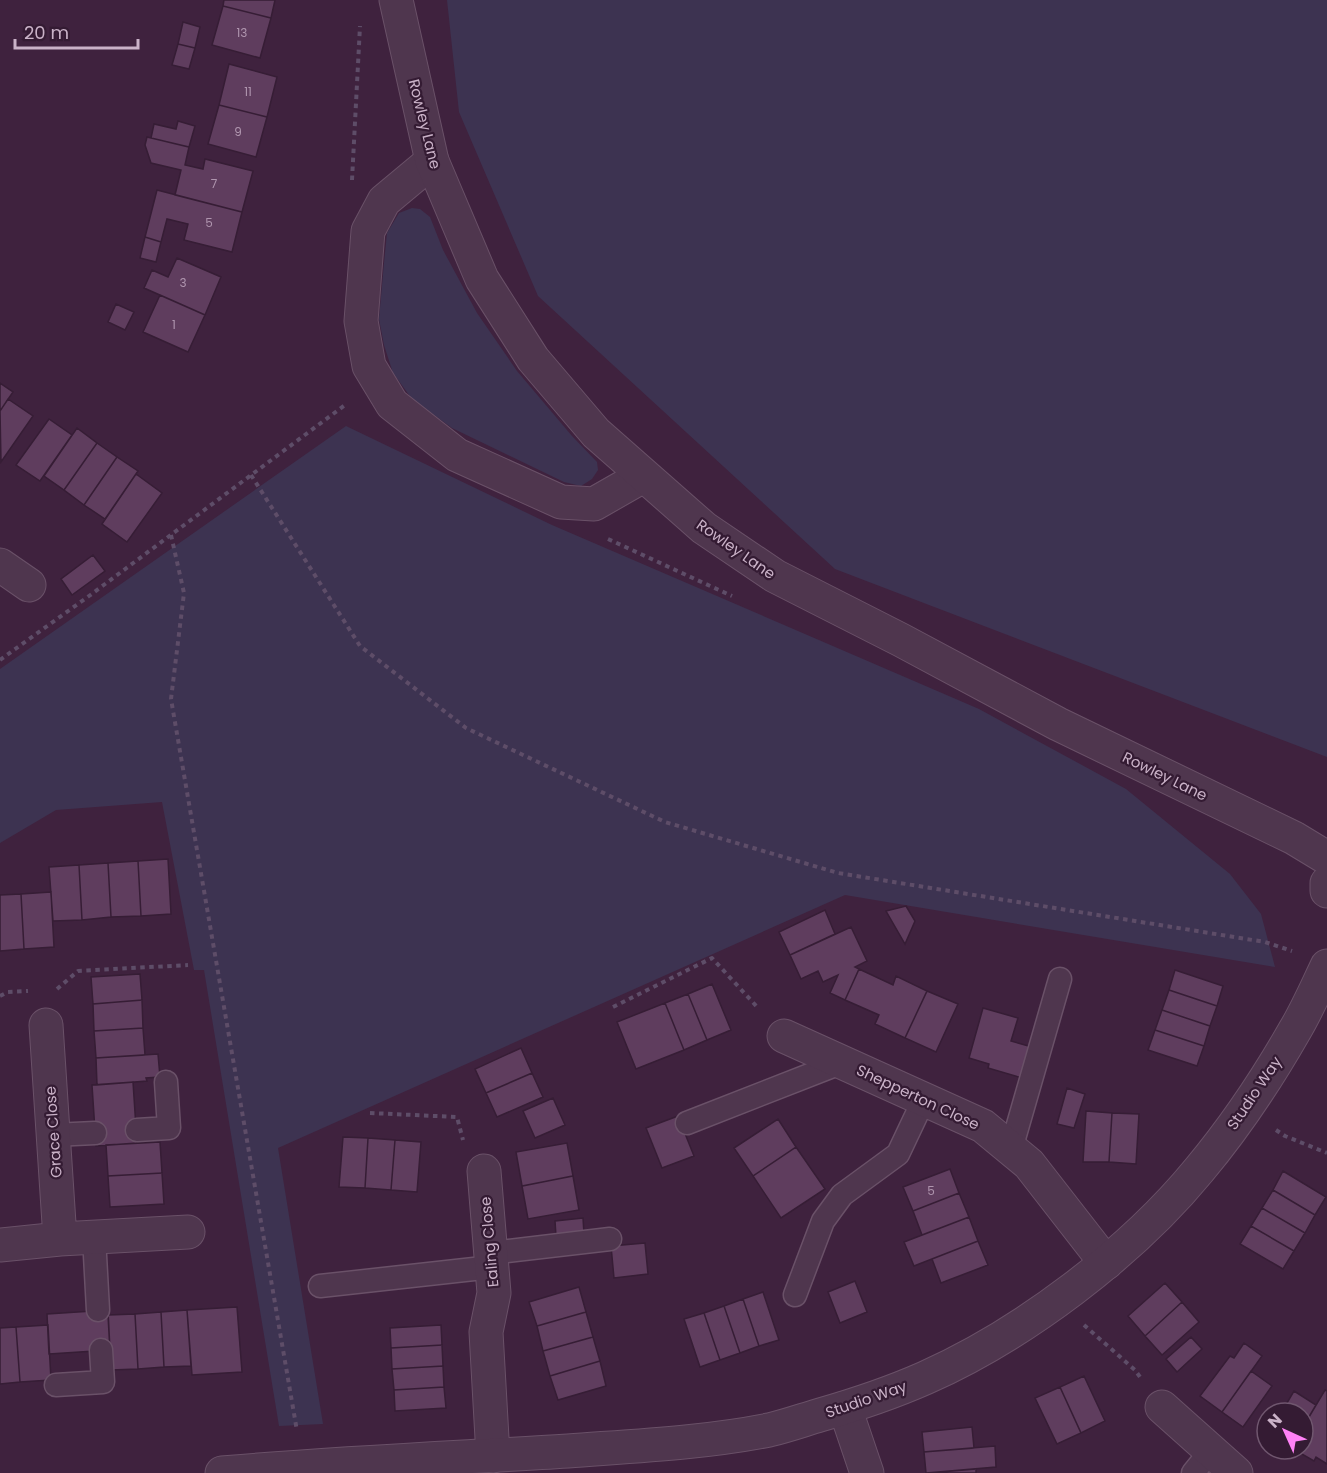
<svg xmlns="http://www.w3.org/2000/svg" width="1327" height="1473" font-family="Poppins,sans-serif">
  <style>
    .green { fill: #3d3351 }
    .building { fill: #5f3d5e; stroke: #361d35; stroke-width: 1.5 }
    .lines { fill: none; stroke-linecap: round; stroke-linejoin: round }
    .service-casing { stroke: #6a5168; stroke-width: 25 }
    .minor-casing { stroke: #6a5168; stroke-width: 35 }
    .tertiary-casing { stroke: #6a5168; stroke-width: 35 }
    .path { stroke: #5e4d68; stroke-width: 4; stroke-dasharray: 4.5 4.5; stroke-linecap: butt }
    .service { stroke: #4f364e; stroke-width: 22 }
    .minor { stroke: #4f364e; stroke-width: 33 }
    .tertiary { stroke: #4f364e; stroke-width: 33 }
    .labels { text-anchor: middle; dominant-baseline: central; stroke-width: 4.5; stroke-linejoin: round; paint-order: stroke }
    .number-label { font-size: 12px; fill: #af95ae }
    .street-label { font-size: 15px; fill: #cab2c8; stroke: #341b33 }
  </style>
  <rect width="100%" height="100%" fill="#3f223e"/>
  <path class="green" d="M447 0H1327V757L835 569 538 296 459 112Z
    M412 208 420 209 430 217 443 250 477 313 517 371 572 436 597 462 598 470 592 479 581 486 564 482 452 428 412 399 393 373 384 345 379 319 384 263 387 233 399 213Z
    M346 426 552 525 979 709 1126 789 1230 874 1261 914 1275 967 845 895 278 1148 323 1424 279 1426 204 970H194L162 802 56 810 0 843V669Z"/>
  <path class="building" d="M224 0H275L271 18 223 6Z
    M223 6 271 18 260 58 212 45Z
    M183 22 200 27 195 48 178 44Z
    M178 44 195 48 189 69 172 65Z
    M229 64 277 77 267 117 219 105Z
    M219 105 267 117 256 157 208 144Z
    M178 121 195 126 189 147 151 138 154 124 176 129Z
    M147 137 189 147 185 165 203 169 205 159 253 171 242 212 175 195 181 170 151 163 145 145Z
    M157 190 242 212 232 252 184 240 188 224 167 219 161 242 145 237Z
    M145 237 161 242 156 262 140 258Z
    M177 258 221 277 205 315 144 288 152 270 168 277Z
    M160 295 205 315 188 352 143 332Z
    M116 304 134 312 125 330 108 322Z
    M0 383 13 392 0 411Z
    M8 399 33 416 1 462 0 411Z
    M49 419 72 435 40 481 16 465Z
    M77 428 97 443 64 490 44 476Z
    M97 443 117 457 84 505 64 490Z
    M117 457 138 471 105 519 84 505Z
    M136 474 162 493 127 542 102 524Z
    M93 555 105 571 72 595 61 579Z
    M168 859 171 914 141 916 138 861Z
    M138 861 141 916 111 917 108 863Z
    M108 863 111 917 82 920 79 865Z
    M79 865 82 920 53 921 49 867Z
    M51 892 54 947 24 949 21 894Z
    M21 894 24 949 0 951V895Z
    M906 906 915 921 905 944 886 911Z
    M825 910 835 934 790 955 779 932Z
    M851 927 867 961 855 967 859 969 845 1000 830 993 838 975 823 982 818 971 801 979 790 955Z
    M859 969 893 985 896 976 927 991 905 1038 875 1024 879 1015 845 1000Z
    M1175 970 1223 986 1217 1006 1169 990Z
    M140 974 142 1000 93 1004 91 977Z
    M712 984 731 1030 707 1040 688 994Z
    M1169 990 1217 1006 1210 1026 1162 1010Z
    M927 991 958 1004 936 1052 905 1038Z
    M688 994 707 1040 684 1050 665 1003Z
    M142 1000 143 1028 94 1031 93 1004Z
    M665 1003 684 1050 636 1069 617 1022Z
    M983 1008 1018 1018 1011 1041 1032 1047 1022 1078 988 1068 989 1064 969 1058Z
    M1162 1010 1210 1026 1204 1046 1155 1030Z
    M143 1028 145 1055 96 1058 94 1031Z
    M1155 1030 1204 1046 1197 1066 1148 1050Z
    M521 1048 532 1073 486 1093 475 1069Z
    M158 1054 160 1077 146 1078 147 1081 97 1085 96 1058Z
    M532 1073 543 1097 497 1117 486 1093Z
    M133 1082 137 1143 96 1146 92 1085Z
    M1067 1088 1085 1094 1074 1128 1057 1124Z
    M553 1098 565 1125 535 1138 523 1111Z
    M1086 1111 1112 1113 1109 1162H1083Z
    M1112 1113 1139 1114 1136 1164 1109 1162Z
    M678 1116 694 1156 662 1168 646 1128Z
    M778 1119 796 1147 753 1176 734 1148Z
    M343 1137 368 1138 365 1188 339 1187Z
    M368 1138 395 1140 391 1190 365 1188Z
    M395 1140 421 1142 417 1192 391 1190Z
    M160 1142 162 1173 108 1176 106 1145Z
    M567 1143 573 1176 522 1186 516 1152Z
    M796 1147 825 1189 781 1218 753 1176Z
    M950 1169 959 1193 913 1211 903 1187Z
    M1283 1171 1326 1197 1315 1215 1273 1190Z
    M162 1173 164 1204 110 1207 108 1176Z
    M573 1176 579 1210 528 1219 522 1186Z
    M1273 1190 1315 1215 1305 1233 1262 1208Z
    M959 1193 969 1217 922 1235 913 1211Z
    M1262 1208 1305 1233 1294 1251 1251 1226Z
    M969 1217 978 1241 914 1266 904 1242Z
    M583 1218 584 1234 556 1236 555 1221Z
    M1251 1226 1294 1251 1283 1269 1240 1244Z
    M978 1241 988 1265 941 1283 932 1259Z
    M645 1243 648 1274 614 1278 611 1246Z
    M855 1281 867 1312 840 1323 828 1292Z
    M1165 1283 1182 1302 1145 1336 1128 1316Z
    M579 1287 586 1312 537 1326 529 1302Z
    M763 1292 779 1340 759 1346 743 1299Z
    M743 1299 759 1346 740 1353 724 1306Z
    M1182 1302 1199 1322 1162 1355 1145 1336Z
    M724 1306 740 1353 720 1360 704 1313Z
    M237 1307 242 1372 192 1375 187 1310Z
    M108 1310 110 1350 49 1354 47 1314Z
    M187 1310 191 1366 164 1367 161 1312Z
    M161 1312 164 1367 138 1369 135 1314Z
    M586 1312 593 1337 543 1351 537 1326Z
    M704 1313 720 1360 700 1367 684 1319Z
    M135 1314 138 1369 111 1370 108 1315Z
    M48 1325 51 1380 20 1382 16 1327Z
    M441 1325 442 1345 391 1348 390 1328Z
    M16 1327 20 1382 0 1384V1328Z
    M593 1337 600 1361 550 1376 543 1351Z
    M1191 1337 1202 1349 1177 1372 1166 1359Z
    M1244 1343 1262 1356 1222 1412 1200 1396 1230 1356 1234 1358Z
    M442 1345 443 1366 392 1369 391 1348Z
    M600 1361 606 1386 558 1400 550 1376Z
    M443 1366 444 1387 394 1390 392 1369Z
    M1251 1371 1272 1386 1243 1427 1222 1412Z
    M1084 1376 1105 1421 1081 1433 1060 1387Z
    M444 1387 446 1408 395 1411 394 1390Z
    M1060 1387 1081 1433 1057 1444 1035 1398Z
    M1325 1390 1327 1391V1464L1316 1457 1314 1461 1293 1449H1303V1427Z
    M1294 1391 1316 1405 1303 1427V1413H1281Z
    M972 1427 974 1448 924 1452 922 1432Z
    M995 1446 996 1467 926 1473 924 1452Z
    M976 1469V1473H929Z"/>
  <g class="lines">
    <g class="service-casing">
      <path id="service" d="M687 1123 843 1062
        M137 1130 169 1128 166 1082
        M53 1135 95 1133
        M1011 1149 1060 979
        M94 1237 98 1310
        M491 1253 610 1239
        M320 1286 492 1267
        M795 1295 823 1221 842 1195 898 1154 924 1099
        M56 1385 103 1382 101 1350
        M1193 1473 1210 1452"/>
    </g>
    <g class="minor-casing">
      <path id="minor" d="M432 161 384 201 368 231 361 321 369 366 392 404 457 455 561 502 594 504 643 476
        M0 565 29 585
        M784 1036 983 1126 1029 1164 1106 1263
        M484 1171 494 1293 486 1332 493 1456
        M60 1239 188 1232
        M0 1245 60 1239 46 1025
        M1162 1407 1236 1473
        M845 1408 867 1473"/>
    </g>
    <g class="tertiary-casing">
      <path id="tertiary" d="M396 0 432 161 482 279 533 359 596 433 704 528 775 576 901 640 1058 724 1294 838 1327 858
        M1327 883V891
        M222 1473C337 1463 453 1458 568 1451 635 1446 703 1443 769 1430 786 1426 803 1420 820 1415 855 1405 891 1393 925 1378 1022 1335 1131 1253 1199 1170 1235 1127 1267 1079 1295 1030 1307 1010 1317 987 1327 966"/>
    </g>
    <path class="path" d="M352 180 360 26
      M251 475 360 646 466 728 665 822 838 873 1265 942 1292 951
      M171 535 184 593 171 699 297 1431
      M608 539 732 596
      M0 660 89 596 345 405
      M57 989 78 971 188 965
      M0 996 8 992 28 991
      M613 1007 712 958 759 1009
      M370 1113 457 1117 463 1140
      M1276 1130 1285 1136 1327 1153
      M1084 1325 1135 1370 1140 1377"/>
    <use href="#service" class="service"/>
    <use href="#minor" class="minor"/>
    <use href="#tertiary" class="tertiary"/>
  </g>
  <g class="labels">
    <g class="number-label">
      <text x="242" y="32">13</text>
      <text x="248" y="91">11</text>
      <text x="238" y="131">9</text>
      <text x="214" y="183">7</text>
      <text x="209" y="222">5</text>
      <text x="183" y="282">3</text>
      <text x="174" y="324">1</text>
      <text x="931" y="1190">5</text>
    </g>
    <g class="street-label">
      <text transform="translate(425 124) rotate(76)">Rowley Lane</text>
      <text transform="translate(736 549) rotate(35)">Rowley Lane</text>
      <text transform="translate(1165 776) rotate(26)">Rowley Lane</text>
      <text transform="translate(1254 1093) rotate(-56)">Studio Way</text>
      <text transform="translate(918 1097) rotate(25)">Shepperton Close</text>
      <text transform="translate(53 1132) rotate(-94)">Grace Close</text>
      <text transform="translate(489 1242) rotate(-95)">Ealing Close</text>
      <text transform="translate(866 1399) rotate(-19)">Studio Way</text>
    </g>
  </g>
  <g transform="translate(1285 1431) rotate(315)"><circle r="28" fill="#341b33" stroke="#70576f" stroke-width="1.5"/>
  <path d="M0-4.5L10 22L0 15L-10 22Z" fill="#ff82f6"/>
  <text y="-9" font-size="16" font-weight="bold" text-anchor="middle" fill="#cab2c8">N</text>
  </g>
  <path d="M15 39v9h123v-9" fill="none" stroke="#cab2c8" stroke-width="3"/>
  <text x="24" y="39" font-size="18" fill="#cab2c8" stroke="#341b33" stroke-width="4.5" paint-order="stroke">20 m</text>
</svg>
